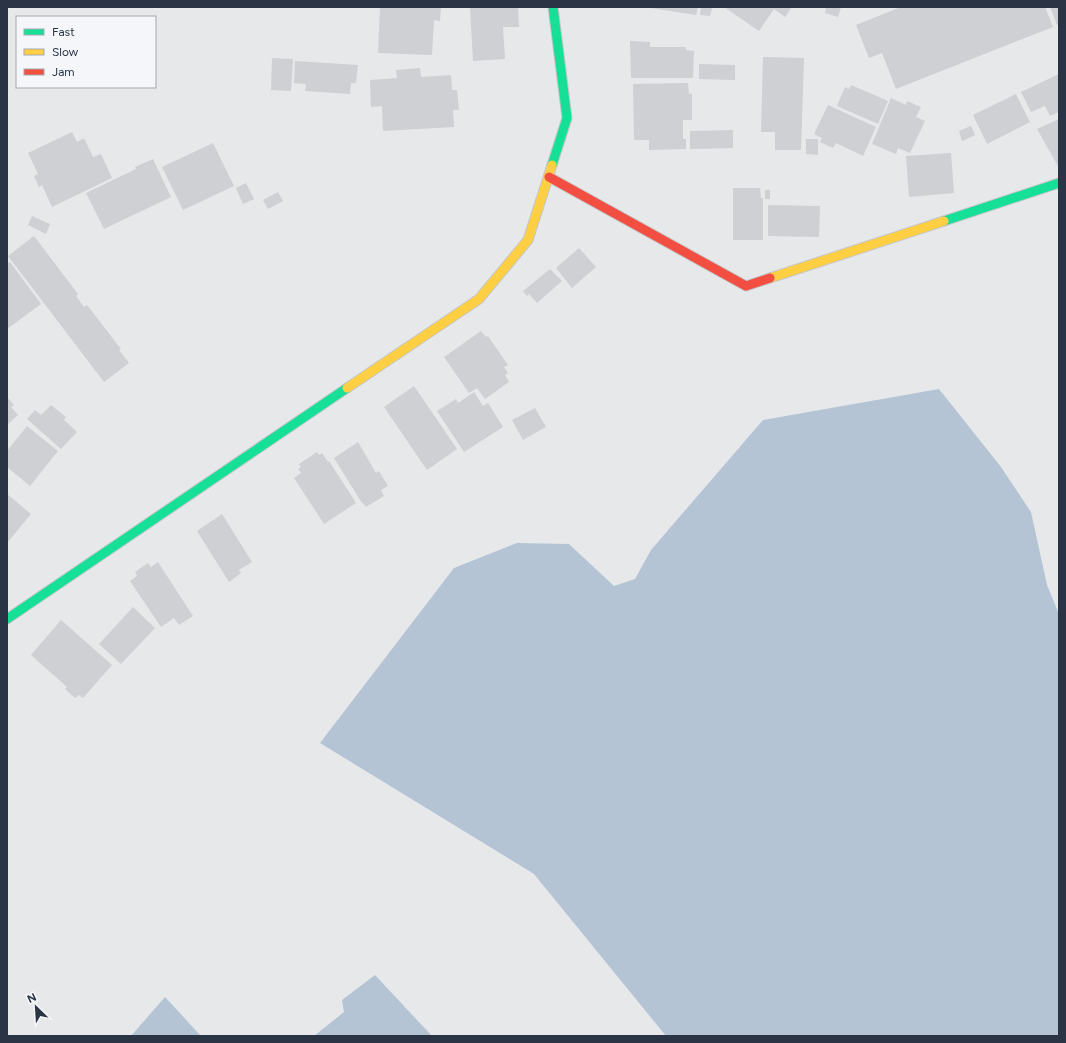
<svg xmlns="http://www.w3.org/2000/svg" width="1066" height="1043" font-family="Figtree,sans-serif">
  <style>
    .water { fill: #b4c4d5 }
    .building { fill: #ced0d3 }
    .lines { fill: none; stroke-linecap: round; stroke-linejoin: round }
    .fast-casing { stroke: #c4c6c8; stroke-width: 11 }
    .slow-casing { stroke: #c4c6c8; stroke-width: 11 }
    .jam-casing { stroke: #c4c6c8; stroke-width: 11 }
    .fast { stroke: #16e098; stroke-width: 9 }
    .slow { stroke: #ffcf43; stroke-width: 9 }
    .jam { stroke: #f24e42; stroke-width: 9 }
  </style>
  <rect width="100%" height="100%" fill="#e6e8ea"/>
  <path class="water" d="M939 389 1001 467 1031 512 1047 585 1059 614V1036H666L534 874 320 743 454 568 517 543 569 544 614 586 635 579 651 550 763 420Z
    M375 975 432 1036H314L344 1012 342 1000Z
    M165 997 201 1036H131Z"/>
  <path class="building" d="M380 7H441L440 21 434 20 432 55 378 53Z
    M470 7H518L519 27H503L505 59 473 61Z
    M644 7H698L696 15Z
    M701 7 712 8 710 16 700 15Z
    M724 7H792L785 17 774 9 759 31Z
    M826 7H841L838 17 825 13Z
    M901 7H1045L1053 27 896 89 882 53 869 58 856 25Z
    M1050 7H1059V24L1057 25Z
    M630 41 650 42V47H686V50L694 51 693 78H631Z
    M763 57 804 58 801 150H775V132H761Z
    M272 58 293 59 291 91 271 90Z
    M295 61 358 65 356 83H351L350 94 305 91 306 84 294 83Z
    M699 64 735 65V80L699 79Z
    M420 68 421 77 451 75 452 90H457L459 110H453L454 127 383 131 382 106 371 107 370 80 397 78 396 70Z
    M1059 74V112L1050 116 1045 106 1031 112 1021 92Z
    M688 83 689 94H692V120H683V139H686V149L649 150V140H634L633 84Z
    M851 85 888 101 878 124 837 106 845 87 849 89Z
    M1016 94 1030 122 987 144 973 115Z
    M891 98 906 105 907 101 921 107 916 117 925 121 910 153 898 148 896 154 872 144Z
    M828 105 876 127 863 156 836 143 833 148 820 142 822 138 814 134Z
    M1059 119V168L1037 129Z
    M971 126 975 135 962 141 959 131Z
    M733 130V148L690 149V131Z
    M72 132 77 142 84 138 93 157 101 154 112 178 52 207 42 185 39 187 34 176 38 174 28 153Z
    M806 139H818V155L806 154Z
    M213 143 234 186 183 210 162 167Z
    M951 153 954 193 909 197 906 156Z
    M153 159 171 197 104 229 86 193 136 169 135 167Z
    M246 183 254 199 243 204 236 188Z
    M733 188H760L761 198H763V240H733Z
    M765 190H770V199H765Z
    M278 192 283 201 268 209 263 200Z
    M768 205 820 206 819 237 768 236Z
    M32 216 50 224 46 234 28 225Z
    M34 236 78 294 76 296 84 307 87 305 121 349 119 350 129 363 104 382 8 256Z
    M579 248 596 267 572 288 556 268Z
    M10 262 41 304 7 329V264Z
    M550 269 562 281 537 303 529 294 527 296 523 291Z
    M481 331 486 337 488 336 508 365 504 367 508 373 505 375 509 382 485 399 477 388 469 393 444 357Z
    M414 386 457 449 427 470 384 407Z
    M474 392 483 406 488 403 503 427 464 452 437 411 456 399 458 403Z
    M7 397 14 405 11 407 18 415 7 425Z
    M51 405 66 417 64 420 77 432 61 449 27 419 35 410 41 415Z
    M535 408 546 427 523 440 512 420Z
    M27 426 58 451 30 486 7 467V451Z
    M358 442 376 473 379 471 388 486 381 490 384 496 366 507 363 503H362L334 458Z
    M317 452 319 455 322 453 328 462 329 461 356 503 324 524 294 478 301 473 298 469 301 467 299 464Z
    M7 494 31 514 7 543Z
    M222 514 252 562 239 570 241 573 229 582 197 531Z
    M158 562 193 616 179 625 174 618 161 627 130 581 137 576 135 572 148 563 151 567Z
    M133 607 155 628 121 664 99 644Z
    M61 620 112 665 83 698 79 695 75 698 65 689 67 687 31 655Z"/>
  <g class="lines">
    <g class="fast-casing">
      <path id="fast" d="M552 165 567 118 553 7
        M944 221 1059 183
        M7 619 347 388"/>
    </g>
    <g class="slow-casing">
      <path id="slow" d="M770 278 944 221
        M347 388 479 299 528 240 552 165"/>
    </g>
    <g class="jam-casing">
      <path id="jam" d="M549 177 746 286 770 278"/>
    </g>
    <use href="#fast" class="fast"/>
    <use href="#slow" class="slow"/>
    <use href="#jam" class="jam"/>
  </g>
  <rect width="1066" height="1043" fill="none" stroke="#2b3445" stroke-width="16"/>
  <rect x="16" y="16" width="140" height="72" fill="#f4f6f9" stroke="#a4a8b1"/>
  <rect x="24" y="29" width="20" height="6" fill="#16e098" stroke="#a4a8b1"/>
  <text x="52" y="36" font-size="12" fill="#2b3445">Fast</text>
  <rect x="24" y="49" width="20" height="6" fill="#ffcf43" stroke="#a4a8b1"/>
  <text x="52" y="56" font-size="12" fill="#2b3445">Slow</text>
  <rect x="24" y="69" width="20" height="6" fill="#f24e42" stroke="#a4a8b1"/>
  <text x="52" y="76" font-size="12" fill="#2b3445">Jam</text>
  <g transform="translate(36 1007) rotate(335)" stroke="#f4f6f9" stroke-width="3" paint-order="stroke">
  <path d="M0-3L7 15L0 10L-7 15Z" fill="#2b3445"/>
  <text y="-6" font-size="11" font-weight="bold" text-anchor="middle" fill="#2b3445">N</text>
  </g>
</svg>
